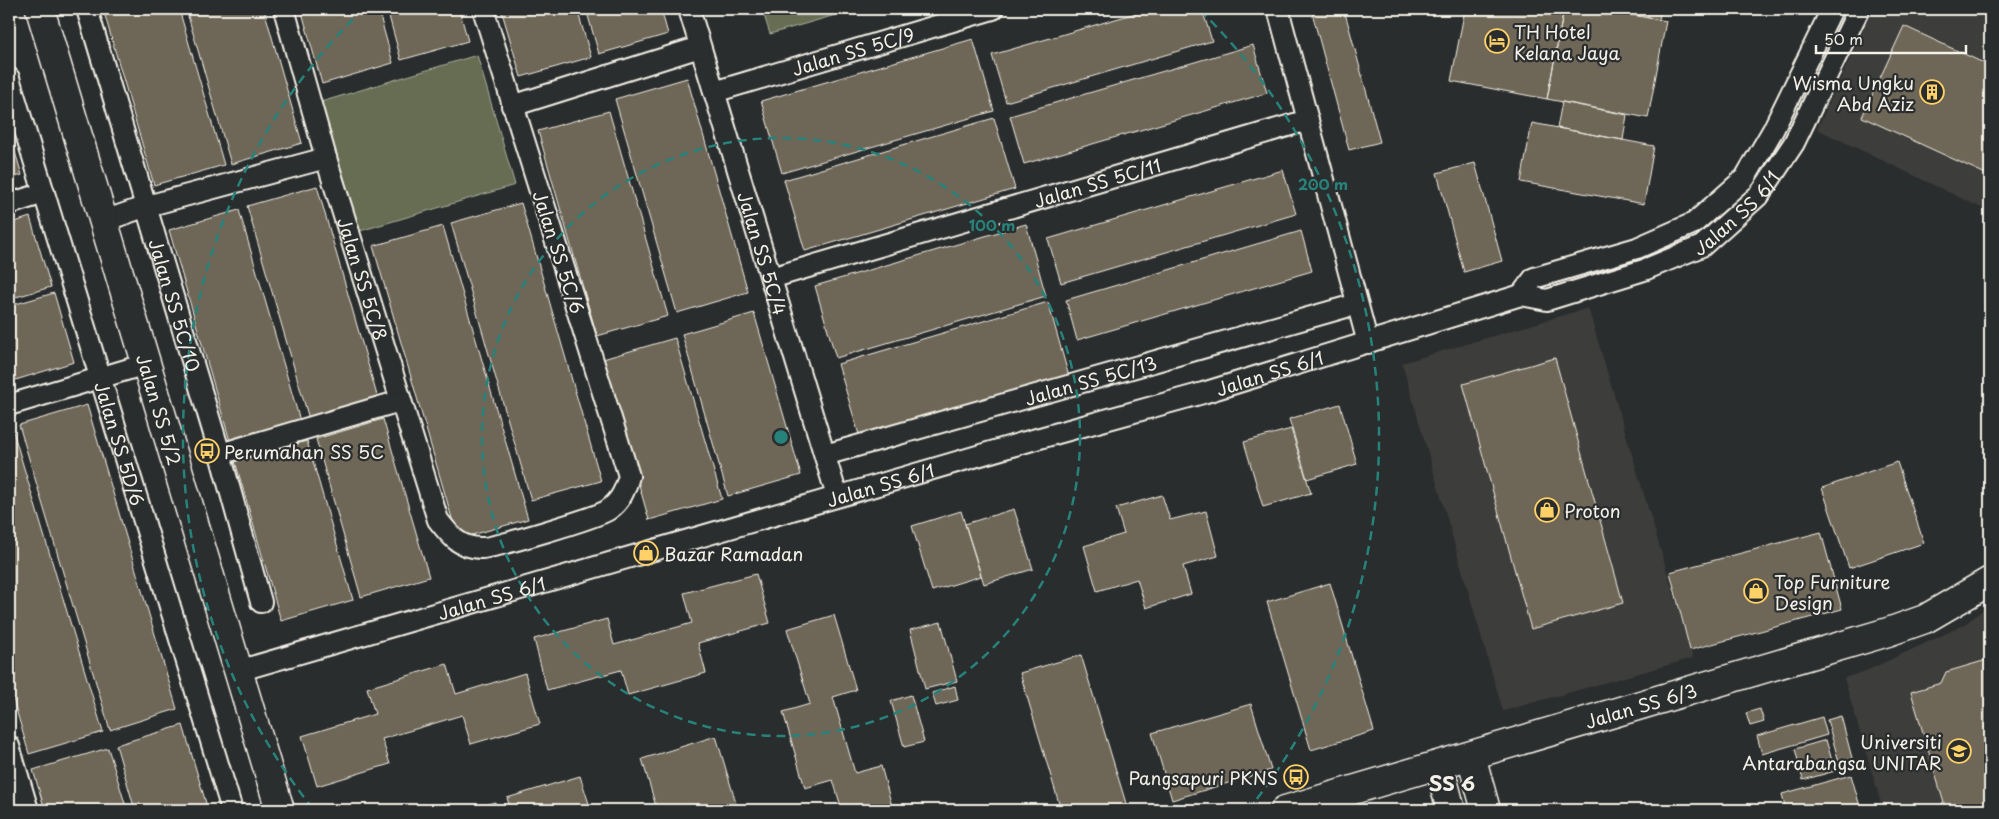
<svg xmlns="http://www.w3.org/2000/svg" width="1999" height="819" font-family="'Playpen Sans',sans-serif">
  <style>
    .built { fill: #3e3e3a }
    .green { fill: #666d53; stroke: #adaf9e }
    .building { fill: #6e6656; stroke: #f4f1e8 }
    .lines { fill: none; stroke-linecap: round; stroke-linejoin: round }
    .street-casing { stroke: #f4f1e8; stroke-width: 24 }
    .secondary-casing { stroke: #f4f1e8; stroke-width: 31 }
    .street { stroke: #2a2d2e; stroke-width: 20 }
    .secondary { stroke: #2a2d2e; stroke-width: 28 }
    .ring { fill: none; stroke: #26827a; stroke-width: 2.5; stroke-dasharray: 9 6 }
    .labels { text-anchor: middle; dominant-baseline: central; stroke-width: 4.5; stroke-linejoin: round; paint-order: stroke }
    .poi-label { font-size: 18px; fill: #f4f1e8; stroke: #2a2d2e; text-anchor: start }
    .street-label { font-size: 18px; fill: #f4f1e8; stroke: #2a2d2e }
    .quarter-label { font-size: 20px; font-weight: bold; fill: #f4f1e8; stroke: #2a2d2e }
    .centre { fill: #26827a; stroke: #2a2d2e; stroke-width: 2.5 }
    .ring-label { font-size: 15px; text-anchor: middle; font-weight: bold; fill: #26827a; stroke: #2a2d2e; stroke-width: 4.5; stroke-linejoin: round; paint-order: stroke }
  </style>
  <rect width="100%" height="100%" fill="#2a2d2e"/>
  <filter id="ink" filterUnits="userSpaceOnUse"><feTurbulence type="fractalNoise" baseFrequency=".02" numOctaves="2"/><feDisplacementMap in="SourceGraphic" scale="10" xChannelSelector="R" yChannelSelector="G"/><feConvolveMatrix kernelMatrix="1 2 1 2 8 2 1 2 1" color-interpolation-filters="sRGB"/></filter>
  <g filter="url(#ink)">
    <path class="built" d="M1873 9H1990V212L1817 129Z
      M1588 308 1693 658 1503 711 1402 363Z
      M1990 604V810H1883L1844 678 1866 671 1964 625Z"/>
    <path class="green" d="M762 9H856L770 34Z
      M477 55 515 185 360 231 321 102Z"/>
    <path class="building" d="M103 9H179L224 165 154 185Z
      M186 9H264L302 143 231 164Z
      M301 9H378L393 63 322 84Z
      M387 9H459L468 41 401 60Z
      M501 9H577L591 57 521 77Z
      M586 9H661L668 34 599 54Z
      M1150 9H1202L1212 41 1006 102 992 55Z
      M1311 9H1344L1380 142 1349 150Z
      M1465 9H1564L1547 99 1451 81Z
      M1564 9H1603L1666 21 1648 118 1547 99Z
      M1603 9H1661L1659 20Z
      M1904 26 1990 66V176L1862 117Z
      M973 39 994 111 782 173 761 101Z
      M1253 45 1267 93 1024 164 1010 116Z
      M687 78 748 292 677 313 615 99Z
      M1562 102 1627 115 1623 140 1557 128Z
      M609 111 668 316 597 336 538 131Z
      M994 118 1015 189 805 251 784 180Z
      M1532 123 1654 146 1644 204 1521 182Z
      M9 132 22 175 9 179Z
      M1475 163 1502 261 1464 272 1437 173Z
      M1283 170 1296 214 1061 283 1048 239Z
      M317 186 378 399 309 419 247 206Z
      M521 203 601 481 531 500 451 223Z
      M239 210 300 421 230 441 169 230Z
      M30 217 51 287 9 299V224Z
      M1026 224 1046 296 836 358 815 286Z
      M443 226 528 519 458 539 373 246Z
      M1301 231 1312 271 1077 340 1066 300Z
      M54 293 74 362 9 382V306Z
      M1048 302 1069 377 860 438 838 364Z
      M754 313 801 475 728 496 682 334Z
      M675 338 722 499 649 520 603 359Z
      M1555 358 1623 603 1531 629 1463 384Z
      M1340 404 1357 464 1307 479 1289 419Z
      M87 405 177 709 110 730 19 425Z
      M383 419 429 577 361 597 316 439Z
      M12 428 103 732 29 754 9 685V429Z
      M1291 429 1311 493 1263 507 1244 442Z
      M307 441 353 600 281 621 235 461Z
      M1897 462 1924 543 1849 568 1822 488Z
      M1162 495 1170 520 1206 511 1218 556 1183 566 1191 594 1146 608 1137 579 1097 591 1084 546 1124 534 1116 508Z
      M1014 509 1033 569 984 584 965 524Z
      M961 511 981 576 932 591 912 526Z
      M1821 532 1842 609 1690 650 1670 572Z
      M756 574 770 623 698 643 706 673 628 695 621 670 547 690 534 639 607 619 614 645 692 623 684 593Z
      M1330 583 1374 731 1311 750 1267 602Z
      M834 615 856 690 833 697 855 773 881 766 893 810H842L833 780 805 788 783 712 810 704 787 629Z
      M941 622 957 681 925 689 910 630Z
      M1081 655 1128 810H1061L1020 673Z
      M1990 659V810H1946L1911 692 1941 683 1946 672Z
      M447 664 456 694 525 673 540 724 471 744 462 715 382 739 390 764 317 786 302 736 375 714 367 688Z
      M955 686 958 700 936 706 932 693Z
      M911 695 924 742 904 747 891 701Z
      M1251 704 1271 770 1172 800 1152 733Z
      M1760 709 1764 722 1750 726 1746 713Z
      M1841 716 1853 762 1840 765 1827 720Z
      M1822 717 1827 735 1762 754 1757 736Z
      M183 725 208 810H135L116 745Z
      M716 736 738 810H657L642 759Z
      M1826 740 1835 771 1803 780 1795 749Z
      M108 748 127 810H45L33 770Z
      M1851 775 1861 810H1786L1782 794Z
      M580 776 591 810H511L507 798Z
      M495 802 497 810H468Z"/>
    <g class="lines">
      <g class="street-casing">
        <g id="street">
          <path id="s1" d="M87 9 220 454 261 602"/>
          <path id="s2" d="M284 9 326 158 438 520C451 536 458 547 480 548 492 549 598 517 608 510 621 501 625 490 629 476L483 9"/>
          <path id="s3" d="M689 9 837 496"/>
          <path d="M1278 9 1368 343"/>
          <path id="s4" d="M9 78 232 810"/>
          <path id="s5" d="M714 92 993 9"/>
          <path d="M512 106 700 47"/>
          <path d="M9 204 44 193"/>
          <path d="M104 221 147 206 326 158"/>
          <path id="s6" d="M771 278 1308 120"/>
          <path d="M1521 295 1534 278 1637 248 1694 223 1745 178 1773 130 1832 9"/>
          <path d="M9 405 146 364"/>
          <path d="M220 454 400 401"/>
          <path id="s7" d="M825 455 1357 304"/>
          <path id="s8" d="M238 671 1029 441 1203 393 1521 295 1547 300 1644 270 1702 246 1760 194 1794 143 1859 9"/>
          <path d="M9 746 28 810"/>
        </g>
      </g>
      <g class="secondary-casing">
        <g id="secondary">
          <path id="s9" d="M40 9 280 810"/>
          <path d="M1471 756 1486 810"/>
          <path d="M1439 765 1451 810"/>
          <path id="s10" d="M1285 810 1888 632 1925 619 1990 581"/>
        </g>
      </g>
      <use href="#street" class="street"/>
      <use href="#secondary" class="secondary"/>
    </g>
  </g>
  <g class="ring">
    <circle cx="781" cy="437" r="299"/>
    <path d="M313 809A598 598 0 0 1 362 10M1200 10A598 598 0 0 1 1249 809"/>
  </g>
  <defs>
    <g id="hotel-ring" transform="scale(1.25)"><circle r="9.5" fill="#2a2d2e" stroke="#ffd166" stroke-width="1.5"/><path d="M-6-4.5h1.5V1H6V5H4.5V3h-9V5H-6ZM-4 0a1.8 1.8 0 1 1 3.6 0ZM.5 0V-2.5h3Q6-2.5 6 0Z" fill="#ffd166"/></g>
    <g id="building-ring" transform="scale(1.25)"><circle r="9.5" fill="#2a2d2e" stroke="#ffd166" stroke-width="1.5"/><path d="M-4-6H4V6H1V3H-1V6H-4ZM-2.5-4.3h1.7v1.8h-1.7ZM.8-4.3h1.7v1.8H.8ZM-2.5-1h1.7V.8h-1.7ZM.8-1h1.7V.8H.8Z" fill="#ffd166"/></g>
    <g id="bus-ring" transform="scale(1.25)"><circle r="9.5" fill="#2a2d2e" stroke="#ffd166" stroke-width="1.5"/><path d="M-5-6H5V4H4V6H2V4H-2V6H-4V4H-5ZM-3.5-4V0h7V-4ZM-3.5 1.2v1.5H-2V1.2ZM2 1.2v1.5H3.5V1.2Z" fill="#ffd166"/></g>
    <g id="shop-ring" transform="scale(1.25)"><circle r="9.5" fill="#2a2d2e" stroke="#ffd166" stroke-width="1.5"/><path d="M-5-2.5h2.3a2.7 3.5 0 0 1 5.4 0H5L5.5 6h-11ZM-1.5-2.5h3a1.5 2.3 0 0 0-3 0Z" fill="#ffd166"/></g>
    <g id="university-ring" transform="scale(1.25)"><circle r="9.5" fill="#2a2d2e" stroke="#ffd166" stroke-width="1.5"/><path d="M0-5L7-2L0 1L-7-2ZM-4 1L0 2.5L4 1V4Q0 6-4 4Z" fill="#ffd166"/></g>
  </defs>
  <g fill-rule="evenodd">
    <use href="#hotel-ring" x="1497" y="41"/>
    <use href="#building-ring" x="1932" y="92"/>
    <use href="#bus-ring" x="207" y="451"/>
    <use href="#shop-ring" x="1547" y="510"/>
    <use href="#shop-ring" x="646" y="553"/>
    <use href="#shop-ring" x="1756" y="591"/>
    <use href="#university-ring" x="1959" y="751"/>
    <use href="#bus-ring" x="1296" y="777"/>
  </g>
  <g class="labels">
    <g class="poi-label">
      <text x="1514" y="31">TH Hotel<tspan x="1514" dy="21">Kelana Jaya</tspan></text>
      <text x="1914" y="82" text-anchor="end">Wisma Ungku<tspan x="1914" dy="21">Abd Aziz</tspan></text>
      <text x="224" y="451">Perumahan SS 5C</text>
      <text x="1564" y="510">Proton</text>
      <text x="664" y="553">Bazar Ramadan</text>
      <text x="1774" y="581">Top Furniture<tspan x="1774" dy="21">Design</tspan></text>
      <text x="1942" y="741" text-anchor="end">Universiti<tspan x="1942" dy="21">Antarabangsa UNITAR</tspan></text>
      <text x="1278" y="777" text-anchor="end">Pangsapuri PKNS</text>
    </g>
    <g class="street-label">
      <text stroke="none"><textPath href="#s5" startOffset="145">Jalan SS 5C/9</textPath></text>
      <text stroke="none"><textPath href="#s6" startOffset="340">Jalan SS 5C/11</textPath></text>
      <text stroke="none"><textPath href="#s8" startOffset="1576">Jalan SS 6/1</textPath></text>
      <text transform="translate(559 252) rotate(72)">Jalan SS 5C/6</text>
      <text stroke="none"><textPath href="#s3" startOffset="255">Jalan SS 5C/4</textPath></text>
      <text stroke="none"><textPath href="#s2" startOffset="281">Jalan SS 5C/8</textPath></text>
      <text stroke="none"><textPath href="#s1" startOffset="309">Jalan SS 5C/10</textPath></text>
      <text stroke="none"><textPath href="#s8" startOffset="1074">Jalan SS 6/1</textPath></text>
      <text stroke="none"><textPath href="#s7" startOffset="276">Jalan SS 5C/13</textPath></text>
      <text stroke="none"><textPath href="#s9" startOffset="418">Jalan SS 5/2</textPath></text>
      <text stroke="none"><textPath href="#s4" startOffset="382">Jalan SS 5D/6</textPath></text>
      <text stroke="none"><textPath href="#s8" startOffset="669">Jalan SS 6/1</textPath></text>
      <text stroke="none"><textPath href="#s8" startOffset="264">Jalan SS 6/1</textPath></text>
      <text stroke="none"><textPath href="#s10" startOffset="371">Jalan SS 6/3</textPath></text>
    </g>
    <g class="quarter-label">
      <text x="1452" y="783">SS 6</text>
    </g>
  </g>
  <circle cx="781" cy="437" r="8" class="centre"/>
  <g class="ring-label">
    <text x="1323" y="190">200 m</text>
    <text x="992" y="231">100 m</text>
  </g>
  <rect width="1999" height="819" fill="none" stroke="#2a2d2e" stroke-width="30"/>
  <rect x="15" y="15" width="1969" height="789" fill="none" stroke="#f4f1e8" stroke-width="2" filter="url(#ink)"/>
  <path d="M1816 45v8h150v-8" fill="none" stroke="#f4f1e8" stroke-width="2.5"/>
  <text x="1824" y="45" font-size="15" fill="#f4f1e8" stroke="#2a2d2e" stroke-width="4" paint-order="stroke">50 m</text>
</svg>
